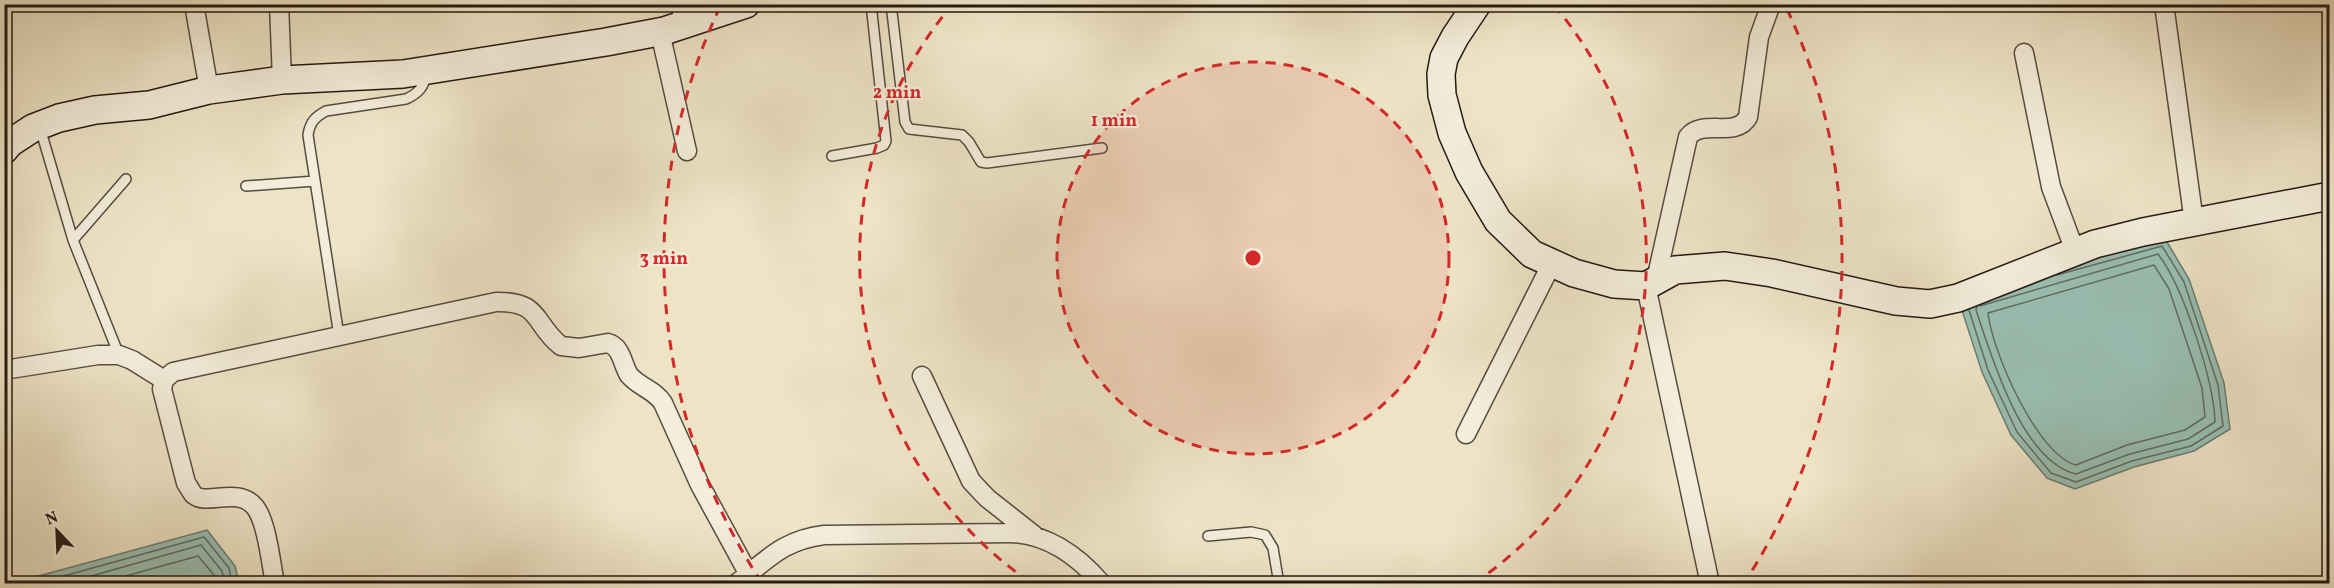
<svg xmlns="http://www.w3.org/2000/svg" width="2334" height="588" font-family="Vollkorn,serif">
  <style>
    .water { fill: #99bfb3; stroke: #6b7d73; stroke-width: 1.5 }
    .lines { fill: none; stroke-linecap: round; stroke-linejoin: round }
    .shore { stroke: #5f6c63; stroke-width: 1.5 }
    .lane-casing { stroke: #574c40; stroke-width: 12 }
    .street-casing { stroke: #574c40; stroke-width: 21 }
    .secondary-casing { stroke: #251a13; stroke-width: 30 }
    .lane { stroke: #f3edda; stroke-width: 9 }
    .street { stroke: #f3edda; stroke-width: 18 }
    .secondary { stroke: #f3edda; stroke-width: 27 }
    .ring { fill: none; stroke: #d62828; stroke-width: 3; stroke-dasharray: 10 8 }
    .centre { fill: #d62828; stroke: #f3edda; stroke-width: 3 }
    .ring-label { font-size: 18px; text-anchor: middle; font-weight: bold; fill: #d62828; stroke: #f3edda; stroke-width: 4.5; stroke-linejoin: round; paint-order: stroke }
  </style>
  <rect width="100%" height="100%" fill="#ede4c6"/>
  <filter id="stains"><feTurbulence type="fractalNoise" baseFrequency=".00333" numOctaves="4"/><feColorMatrix values="0 0 0 0 .2 0 0 0 0 .09 0 0 0 0 .02 0 0 0 .5 -.17"/></filter>
  <radialGradient id="worn" r=".72"><stop offset=".6" stop-color="#630" stop-opacity="0"/><stop offset="1" stop-color="#630" stop-opacity=".3"/></radialGradient>
  <path class="water" d="M2164 237 2189 279 2224 383 2230 429 2194 451 2134 467 2075 489 2047 478 2011 435 1982 372 1958 298Z
    M207 530 235 566 239 583H13Z"/>
  <g class="lines">
    <path class="shore" d="M2154 265 2169 289 2202 388 2205 417 2185 430 2127 445 2076 465C2037 455 1992 351 1988 313Z
      M1977 306 1976 310C1992 358 2022 461 2076 474L2130 454 2188 439 2215 422C2214 381 2183 286 2158 254L1980 306
      M1969 310 1988 370 2017 432 2051 473 2076 482 2132 461 2191 446 2223 426 2218 385 2184 282 2162 246 2057 275
      M35 584 204 537 229 568 232 584
      M63 584 201 545 222 571 225 584
      M97 584 198 556 214 575 216 584"/>
    <g class="lane-casing">
      <path id="lane" d="M891 4 905 122 909 129 962 135 969 142 981 162 987 163 1102 148
        M40 128 73 240
        M832 156 877 148 884 145 886 141 871 4
        M246 186 315 181
        M339 336 308 135C310 122 315 117 326 111L406 99C419 93 424 87 427 72
        M119 355 73 240 126 179
        M1208 536 1251 532 1265 535 1273 548 1279 584"/>
    </g>
    <g class="street-casing">
      <path id="street" d="M194 4 209 90
        M279 4 282 80
        M680 4 685 24
        M2164 4 2194 222
        M660 32 687 151
        M2024 53 2051 187 2075 251
        M1656 280 1688 137C1702 118 1736 139 1748 117L1759 37 1771 4
        M1646 286 1710 584
        M4 370 98 355H119L132 360 164 380
        M922 376 971 481 987 498 1034 535
        M1466 434 1552 263
        M275 584C271 564 267 522 255 507 238 486 207 506 194 495 191 492 189 487 186 483L162 389 164 380 173 372 496 302C542 301 533 324 561 346L579 348 608 343C622 347 622 364 629 375 639 387 655 390 663 403L700 485 748 573
        M736 584C767 560 783 540 824 535L1008 533C1047 533 1077 555 1102 584"/>
    </g>
    <g class="secondary-casing">
      <path id="secondary" d="M1477 4 1455 37 1444 58 1441 74 1442 95 1452 133 1469 172 1498 221 1532 254 1574 273 1614 284 1646 286 1675 270 1725 266 1772 273 1896 301 1930 304 1958 298 2095 244 2143 232 2330 196
        M4 150 10 143 33 128 59 118 95 110 149 105 209 90 282 80 403 74 606 42 664 31 746 4"/>
    </g>
    <use href="#lane" class="lane"/>
    <use href="#street" class="street"/>
    <use href="#secondary" class="secondary"/>
  </g>
  <circle cx="1253" cy="258" r="196" fill="#d62828" fill-opacity=".12"/>
  <g class="ring">
    <circle cx="1253" cy="258" r="196"/>
    <path d="M1030 582A393 393 0 0 1 952 5M1554 5A393 393 0 0 1 1476 582"/>
    <path d="M762 583A589 589 0 0 1 719 9M1787 9A589 589 0 0 1 1744 583"/>
  </g>
  <circle cx="1253" cy="258" r="9" class="centre"/>
  <g class="ring-label">
    <text x="897" y="98">2 min</text>
    <text x="1114" y="126">1 min</text>
    <text x="664" y="264">3 min</text>
  </g>
  <rect width="2334" height="588" fill="none" stroke="#ede4c6" stroke-width="24"/>
  <rect x="6" y="6" width="2322" height="576" fill="none" stroke="#251a13" stroke-width="3"/>
  <rect x="12" y="12" width="2310" height="564" fill="none" stroke="#251a13" stroke-width="1.5"/>
  <g transform="translate(57 531) rotate(337)" stroke="#f3edda" stroke-width="4.5" paint-order="stroke">
  <path d="M0-4.5L10 22L0 15L-10 22Z" fill="#251a13"/>
  <text y="-9" font-size="16" font-weight="bold" text-anchor="middle" fill="#251a13">N</text>
  </g>
  <rect width="100%" height="100%" filter="url(#stains)"/>
  <rect width="100%" height="100%" fill="url(#worn)"/>
</svg>
